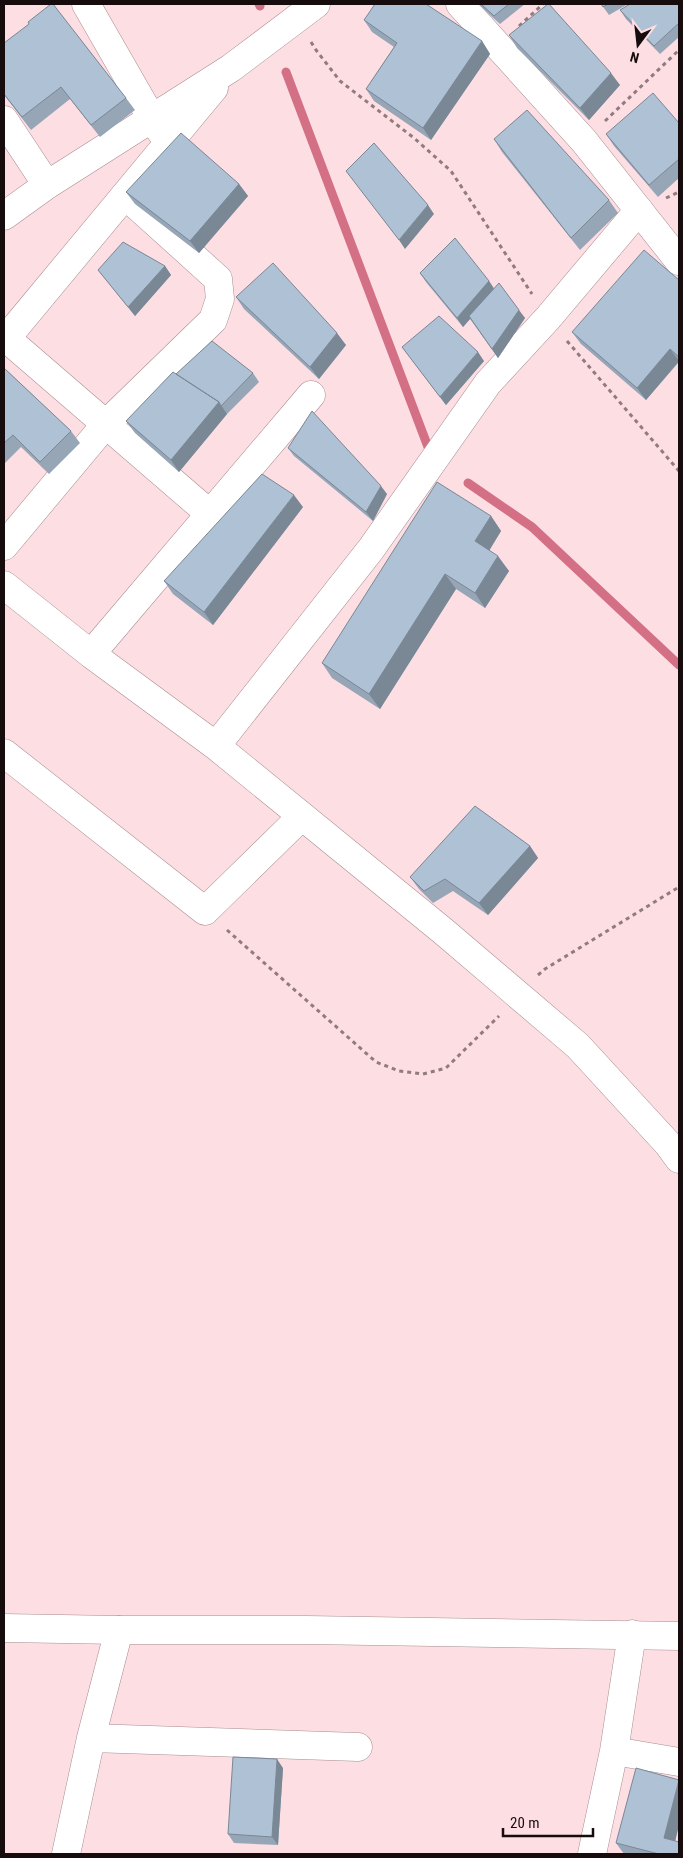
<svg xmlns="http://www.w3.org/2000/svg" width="683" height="1858" font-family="'Roboto Condensed',sans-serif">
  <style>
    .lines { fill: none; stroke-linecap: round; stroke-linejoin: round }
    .stream { stroke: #d47086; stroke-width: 9 }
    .street-casing { stroke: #a88c90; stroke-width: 29 }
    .secondary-casing { stroke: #a88c90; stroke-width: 29 }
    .path { stroke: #907b7f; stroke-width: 3; stroke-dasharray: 4 4; stroke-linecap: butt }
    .street { stroke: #fff; stroke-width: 28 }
    .secondary { stroke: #fff; stroke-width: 28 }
    .wall { fill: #96a6b7 }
    .shaded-wall { fill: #7a8795 }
    .building { fill: #aec1d5; stroke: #7a8795 }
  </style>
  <rect width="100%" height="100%" fill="#fddee3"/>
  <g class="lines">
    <path class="stream" d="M259 4 260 6
      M286 72 428 447
      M468 483 532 527 679 665"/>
    <g class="street-casing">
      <path id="street" d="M86 4 152 119 162 133
        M460 4 584 141 679 261
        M4 120 47 185
        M4 216 47 185 231 68 316 4
        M6 338 210 514
        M4 341 214 88
        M4 546 105 425 213 320 220 299 218 279 125 195
        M4 585 91 654 216 746 443 931 578 1046 668 1144 679 1159
        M91 654 311 395
        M216 746 371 549 488 383 548 318 639 210
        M4 753 205 911 302 816
        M91 1738 358 1747
        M614 1751 679 1762
        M66 1854 91 1738 119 1630
        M592 1854 614 1751 632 1634"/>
    </g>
    <g class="secondary-casing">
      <path id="secondary" d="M4 1628 119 1630H307L679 1636"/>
    </g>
    <path class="path" d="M519 26 543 4
      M311 42 316 50 340 81 414 138 451 171 532 294
      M605 121 679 50
      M666 198 679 192
      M567 341 679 471
      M227 930 376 1062 399 1071 423 1074 446 1068 499 1016
      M538 975 545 969 679 887"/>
    <use href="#street" class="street"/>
    <use href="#secondary" class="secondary"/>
  </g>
  <path class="wall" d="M478 4H525L500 24Z
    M601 4H628L609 15Z
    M679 6V37L660 54 626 19 620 10Z
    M364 20 482 41 490 54 431 140 374 101 366 89 394 47 372 32Z
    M509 35 620 85 589 120 517 48Z
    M4 43 126 98 135 110 100 137 70 99 31 130 4 95Z
    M679 123V178L658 197 614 146 606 134Z
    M494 139 609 200 618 213 580 250 502 152Z
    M239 184 248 196 199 253 135 204 126 192Z
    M165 266 171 275 135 316 98 270Z
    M420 273 489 281 494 289 525 318 498 358 470 319 463 327 426 282Z
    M679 280V362L646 400 581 344 572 332Z
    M236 297 346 345 319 379 244 309Z
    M402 347 484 361 446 405Z
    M4 368 71 431 80 443 49 474 21 447 4 464Z
    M253 373 259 382 227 414 179 472 135 433 126 421 176 374Z
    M288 448 387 494 373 521 294 456Z
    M303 507 213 625 173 594 164 581Z
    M491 516 501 531 489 550 509 571 485 608 456 589 380 709 332 678 322 663Z
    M530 846 538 858 488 915 453 891 433 903 419 889 410 877Z
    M283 1768 278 1845 234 1843 228 1834Z
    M679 1825 675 1841 679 1854H624L616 1843Z"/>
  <path class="shaded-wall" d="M482 41 490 54 431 140 423 128Z
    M611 73 620 85 589 120 580 108Z
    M239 184 248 196 199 253 190 241Z
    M428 205 434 214 405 249 399 240Z
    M165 266 171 275 135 316 128 307Z
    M489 281 495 290 463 327 457 318Z
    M519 310 525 318 498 358 492 349Z
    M337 333 346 345 319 379 310 367Z
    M670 349 679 361 646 400 637 388Z
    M478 352 484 361 446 405 440 397Z
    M219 402 227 414 179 472 171 460Z
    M381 486 387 494 373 521 366 512Z
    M294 495 303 507 213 625 204 612Z
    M491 516 501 531 486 556 475 541Z
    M498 556 509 571 485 608 475 593Z
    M445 574 456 589 380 709 369 694Z
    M530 846 538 858 488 915 479 903Z
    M277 1759 283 1768 278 1845 272 1837Z
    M679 1780V1825L673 1850 664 1838Z"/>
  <path class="building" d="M51 4H53L126 98 91 125 61 87 22 117 4 94V43L29 24 28 22Z
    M375 4H426L482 41 423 128 366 89 397 43 364 20Z
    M481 4H509L494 16Z
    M548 4H549L611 73 580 108 509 35Z
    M601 4H608L603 7Z
    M630 4H677L679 6V23L654 46 620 10Z
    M653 93 679 123V159L649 185 606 134Z
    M527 110 609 200 571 238 494 139Z
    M181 133 239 184 190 241 126 192Z
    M374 143 428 205 399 240 346 171Z
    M455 238 489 281 457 318 420 273Z
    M123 242 165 266 128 307 98 270Z
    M644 250 679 280V357L670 349 637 388 572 332Z
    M273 263 337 333 310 367 236 297Z
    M499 283 519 310 492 349 469 316Z
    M439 316 478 352 440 397 402 347Z
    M212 341 253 373 221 406 219 402 176 374Z
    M4 368 71 431 40 462 13 435 4 443Z
    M173 372 219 402 171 460 126 421Z
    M312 411 381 486 366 512 288 448Z
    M262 474 294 495 204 612 164 581Z
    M437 482 491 516 475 541 498 556 475 593 445 574 369 694 322 663Z
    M475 806 530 846 479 903 445 879 424 891 410 877Z
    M233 1757 277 1759 272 1837 228 1834Z
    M636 1768 679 1780 664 1838 679 1842V1854H659L616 1843Z"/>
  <rect width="683" height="1858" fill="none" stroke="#160c0e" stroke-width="10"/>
  <g transform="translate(638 45) rotate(195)" stroke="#fddee3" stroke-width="4" paint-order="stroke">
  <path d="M0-4L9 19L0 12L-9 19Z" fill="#160c0e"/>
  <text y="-8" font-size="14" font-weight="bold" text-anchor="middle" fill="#160c0e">N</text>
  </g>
  <path d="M503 1828v8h90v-8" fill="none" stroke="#160c0e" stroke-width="2.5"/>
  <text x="510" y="1828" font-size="15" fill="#160c0e" stroke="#fddee3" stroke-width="4" paint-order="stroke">20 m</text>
</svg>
